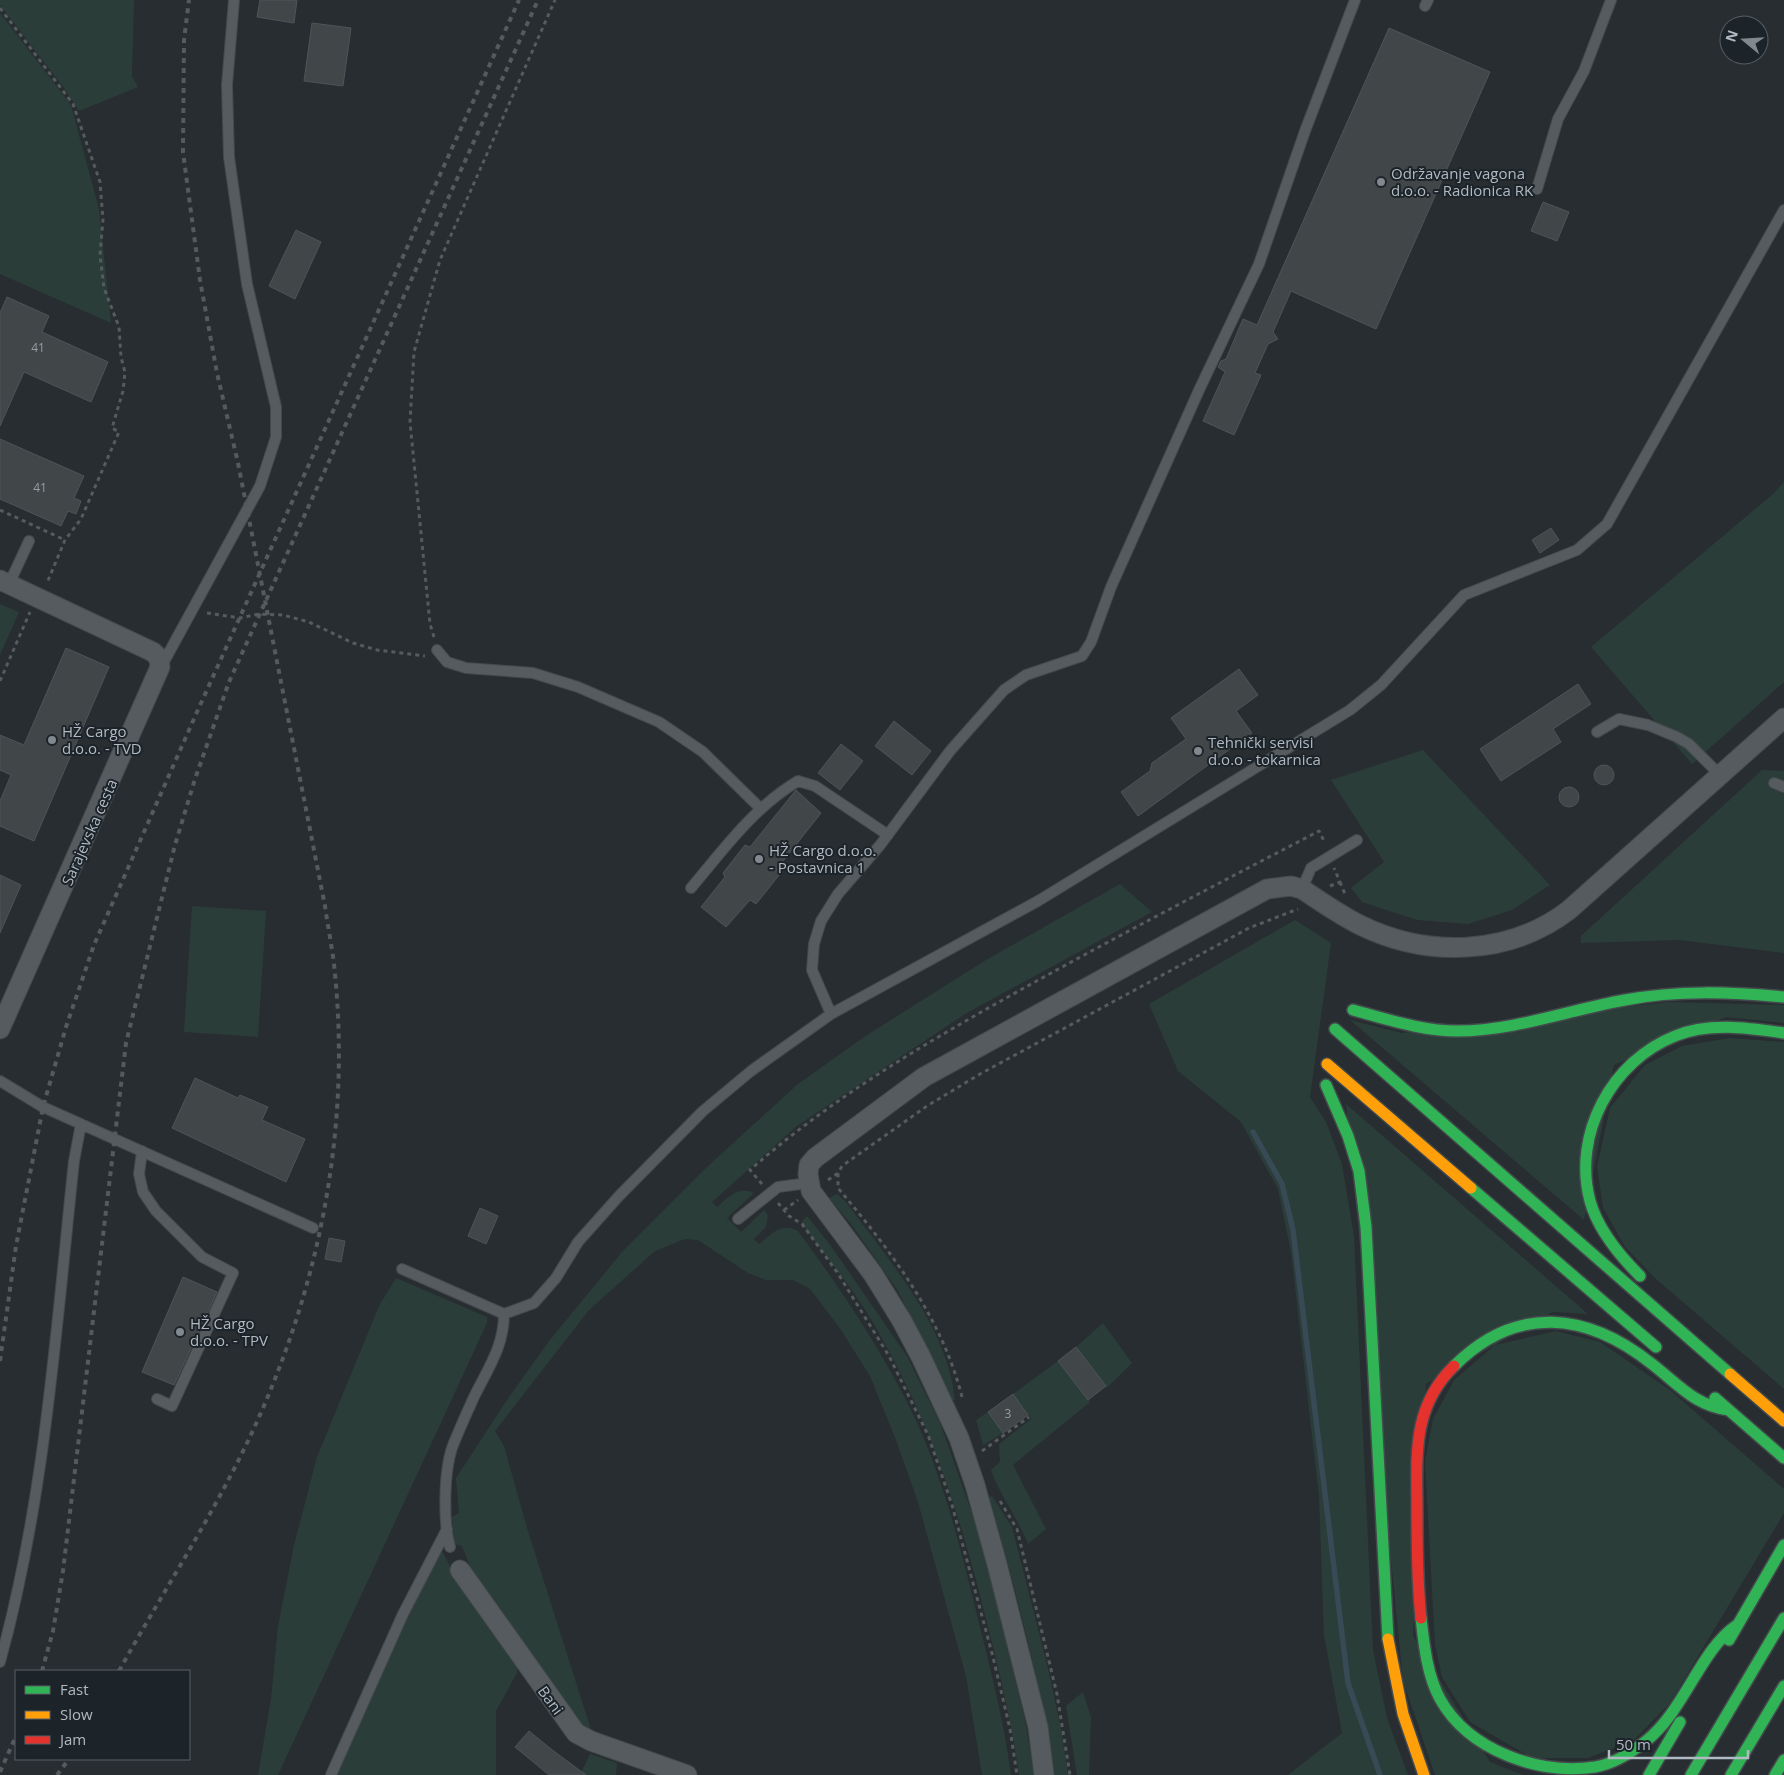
<svg xmlns="http://www.w3.org/2000/svg" width="1784" height="1775" font-family="'Open Sans',sans-serif">
  <style>
    .green { fill: #2b3d39 }
    .lines { fill: none; stroke-linecap: round; stroke-linejoin: round }
    .stream { stroke: #374a55; stroke-width: 5.5 }
    .building { fill: #414648; stroke: #4e5458 }
    .lane-casing { stroke: #44494b; stroke-width: 12 }
    .street-casing { stroke: #44494b; stroke-width: 21 }
    .fast-casing { stroke: #43494c; stroke-width: 14 }
    .slow-casing { stroke: #43494c; stroke-width: 14 }
    .jam-casing { stroke: #43494c; stroke-width: 14 }
    .path { stroke: #565b5d; stroke-width: 3; stroke-dasharray: 4 4; stroke-linecap: butt }
    .lane { stroke: #565b5f; stroke-width: 10 }
    .street { stroke: #565b5f; stroke-width: 19 }
    .fast { stroke: #30b455; stroke-width: 11 }
    .slow { stroke: #ff9f0a; stroke-width: 11 }
    .jam { stroke: #e5322d; stroke-width: 11 }
    .rail { stroke: #565a5e; stroke-width: 4; stroke-dasharray: 5 5; stroke-linecap: butt }
    .poi-dot { fill: #81898f; stroke: #1c242a; stroke-width: 2 }
    .labels { text-anchor: middle; dominant-baseline: central; stroke-width: 4; stroke-linejoin: round; paint-order: stroke }
    .number-label { font-size: 12px; fill: #959da4 }
    .poi-label { font-size: 15px; fill: #b1bac2; stroke: #1c242a; text-anchor: start }
    .street-label { font-size: 15px; fill: #b1bac2; stroke: #1c242a }
  </style>
  <rect width="100%" height="100%" fill="#272d30"/>
  <path class="green" d="M0 0H134L132 76 138 87 79 111 64 88 0 5Z
    M0 13 71 105 99 209 111 323 0 274Z
    M1784 482V682L1692 764 1591 647 1773 494Z
    M0 604 19 612 0 655Z
    M1423 750 1550 885 1512 910 1468 924 1417 920 1362 902 1351 888 1384 862 1331 780Z
    M1762 770 1784 771V953L1679 940 1581 943V936Z
    M1120 884 1152 912 965 1014 797 1126 712 1202 717 1207C728 1197 739 1185 754 1193L727 1218 741 1232 764 1210 768 1215 766 1227 754 1239 759 1244C772 1234 781 1222 798 1231 838 1285 875 1340 906 1400 941 1468 960 1545 978 1619 991 1671 1004 1722 1011 1775H982L966 1676 918 1502 896 1440 870 1376 839 1327 810 1289 793 1280H766L748 1273 698 1240 685 1239 655 1251 589 1310 495 1431 504 1446 527 1528 594 1739 579 1728 478 1586 462 1546 454 1544 452 1517 459 1513 456 1478 507 1400 549 1341 622 1252 709 1165 798 1084 864 1037 986 960Z
    M192 906 266 911 258 1037 184 1032Z
    M1295 920 1331 943 1310 1097 1326 1122 1342 1164 1354 1236 1373 1650 1387 1718 1408 1775H1288L1342 1733 1324 1635 1319 1496 1291 1252 1278 1189 1241 1122 1178 1071 1149 1004Z
    M1668 1002 1784 1005V1023L1726 1017 1614 1065 1584 1220 1350 1020 1402 1033Z
    M1730 1038 1784 1042V1389L1656 1279 1625 1247 1603 1208 1597 1167 1610 1108 1645 1065 1682 1046Z
    M1346 1104 1588 1314 1553 1312 1426 1384 1413 1636 1490 1762 1523 1775H1435L1403 1681Z
    M837 1194 846 1202C888 1259 948 1327 955 1400L952 1401 898 1291 851 1224 829 1198Z
    M807 1216 831 1246 907 1356 940 1423 979 1533 1025 1719 1034 1775H1019C1012 1724 1000 1674 987 1623 960 1514 930 1419 872 1321 852 1287 826 1257 803 1226L802 1221Z
    M396 1278 487 1317V1323L278 1775H258L271 1699 278 1626 294 1545 317 1457 379 1306Z
    M1103 1323 1132 1363 1107 1388 1076 1347Z
    M1556 1331 1600 1342 1670 1390 1784 1489V1513L1670 1703 1634 1740 1588 1758H1532L1470 1722 1442 1677 1435 1645 1425 1461 1433 1419 1454 1380 1495 1345Z
    M1058 1361 1090 1402 1013 1465 1046 1529 1028 1544C1018 1518 1000 1496 991 1470L1000 1462 999 1444 1031 1419 1013 1394Z
    M988 1412 1003 1433 983 1445 976 1420Z
    M992 1496 1012 1527 1048 1668 1061 1729 1068 1775H1053C1041 1681 1015 1588 989 1497Z
    M441 1549 462 1589 517 1662V1673L496 1711V1775H335L366 1704Z
    M1083 1692 1091 1717 1089 1775H1077L1066 1706Z
    M590 1754 617 1763 616 1775H580Z"/>
  <g class="lines">
    <path class="stream" d="M1253 1132 1282 1184 1293 1230 1348 1683 1380 1775"/>
  </g>
  <path class="building" d="M260 0H297L294 23 257 17Z
    M312 23 351 28 343 86 304 81Z
    M1389 28 1490 72 1376 329 1291 291 1273 332 1278 339 1268 344 1255 373 1261 375 1234 435 1203 421 1225 372 1218 367 1221 361 1226 359 1243 319 1257 325Z
    M1543 202 1569 212 1557 241 1531 231Z
    M296 230 321 242 295 299 269 286Z
    M7 297 49 316 42 332 108 362 91 402 24 372 0 426V313Z
    M0 439 84 476 74 498 81 501 76 514 68 511 61 526 0 499Z
    M1551 528 1559 540 1540 553 1532 540Z
    M66 648 109 667 34 841 0 826V801L11 775 0 770V735L24 745Z
    M1239 669 1258 695 1236 711 1252 733 1138 816 1121 792 1150 771 1152 763 1186 739 1171 718Z
    M1578 684 1591 704 1553 729 1561 742 1501 781 1480 749Z
    M894 721 931 751 912 775 875 746Z
    M841 744 863 761 840 790 818 773Z
    M1594 775a10 10 0 1 1 20 0a10 10 0 1 1-20 0Z
    M1559 797a10 10 0 1 1 20 0a10 10 0 1 1-20 0Z
    M796 790 821 813 776 870 780 874 756 904 750 900 726 927 701 907 725 877 723 873 745 845 750 847Z
    M0 875 21 885 0 933Z
    M195 1078 238 1098 240 1095 268 1107 262 1120 305 1139 286 1182 172 1128Z
    M480 1208 498 1216 486 1244 468 1236Z
    M329 1238 345 1241 341 1262 325 1259Z
    M183 1277 217 1292 174 1385 142 1372Z
    M1076 1347 1106 1386 1088 1400 1058 1361Z
    M1013 1394 1028 1415 1003 1433 988 1412Z
    M529 1731 551 1749 586 1775H549L515 1747Z"/>
  <g class="lines">
    <g class="lane-casing">
      <path id="lane" d="M1425 6 1428 0
        M1537 189 1558 119 1584 71 1611 0
        M9 584 29 541
        M437 650 447 662 466 668 533 673 578 687 659 722 703 752 761 809
        M161 667 260 486 276 437V407L247 284 229 157 227 85 234 0
        M1597 732 1619 719 1648 725 1677 737 1689 744 1720 775
        M1774 783 1784 787
        M691 888C724 849 754 807 798 781L815 786 888 835
        M1302 889 1311 868 1357 840
        M831 1014 812 970 814 944 821 921 838 894 881 844 950 751 1004 690 1026 675 1082 656 1091 642 1111 587 1200 388 1259 264 1305 131 1355 0
        M0 1081 43 1107 313 1228
        M142 1151 139 1174 143 1192 156 1211 202 1257 233 1273 172 1406 157 1399
        M738 1219 778 1187 808 1183
        M402 1269 504 1314 534 1303 556 1278 578 1242 619 1196 703 1111 751 1071 831 1014 1038 901 1350 710 1381 685 1464 595 1577 550 1607 524 1784 210
        M450 1547C443 1523 444 1472 452 1448 458 1432 466 1415 473 1399 487 1370 504 1347 504 1314
        M0 1662C45 1499 56 1329 74 1161L81 1124
        M331 1775 403 1614 447 1529"/>
    </g>
    <g class="street-casing">
      <path id="street" d="M0 580 153 652 159 658 160 667 0 1029
        M460 1570 576 1733 591 1741 687 1775
        M1044 1775 1038 1727 997 1564 975 1485 959 1438 921 1357 902 1321 873 1274 811 1191 808 1174 809 1165 815 1158 924 1077 1267 889 1291 886 1302 889C1321 902 1340 915 1360 925 1427 958 1509 956 1569 910L1784 718"/>
    </g>
    <g class="fast-casing">
      <path id="fast" d="M1353 1010C1387 1019 1422 1031 1457 1031 1514 1031 1569 1010 1625 1000 1678 990 1731 992 1784 997
        M1335 1029 1730 1374
        M1326 1085 1348 1136 1359 1171 1366 1227 1388 1639
        M1471 1188 1656 1347
        M1640 1276C1619 1255 1598 1230 1590 1201 1572 1134 1612 1061 1675 1036 1709 1022 1749 1028 1784 1033
        M1454 1366C1516 1304 1587 1312 1652 1364 1678 1384 1695 1406 1729 1410
        M1715 1398 1784 1458
        M1421 1618C1424 1645 1427 1675 1440 1699 1469 1751 1539 1775 1595 1767 1613 1764 1632 1752 1646 1741 1685 1710 1700 1650 1737 1625
        M1729 1640 1784 1545
        M1649 1775 1680 1722
        M1691 1775 1784 1618
        M1731 1775 1784 1686
        M1775 1775 1784 1760"/>
    </g>
    <g class="slow-casing">
      <path id="slow" d="M1327 1064 1471 1188
        M1730 1374 1784 1421
        M1388 1639 1403 1714 1424 1775"/>
    </g>
    <g class="jam-casing">
      <path id="jam" d="M1421 1618C1417 1583 1417 1547 1417 1511 1417 1457 1411 1408 1454 1366"/>
    </g>
    <path class="path" d="M0 8 73 104 100 182 103 220 100 255 104 288 119 327 121 357 125 372 123 391 112 428 119 432 81 519 65 540 47 583
      M0 510 65 540
      M207 613 240 618 259 614 283 615 309 622 353 643 377 650 425 656
      M434 637 430 624 410 422 414 352 440 260 555 0
      M0 681 30 612
      M1340 882 1345 894
      M1330 886 1340 882 1334 868
      M828 1180 838 1173
      M762 1184 750 1170C835 1095 934 1038 1033 983 1127 931 1223 881 1319 831L1325 843
      M778 1203 789 1216 802 1224 837 1272 889 1356 928 1435 952 1505 993 1657 1010 1729 1017 1775
      M784 1210 798 1200
      M962 1397C942 1317 890 1250 838 1188V1173L842 1166 927 1106 980 1074 1249 928 1298 909
      M982 1451 1029 1417
      M1000 1501 1017 1529 1057 1694 1070 1775"/>
    <use href="#lane" class="lane"/>
    <use href="#street" class="street"/>
    <use href="#fast" class="fast"/>
    <use href="#slow" class="slow"/>
    <use href="#jam" class="jam"/>
    <path class="rail" d="M0 1361 16 1246 43 1107 66 1027 94 945 197 712 519 0
      M42 1671 53 1631 63 1571 126 1043 175 845 195 779 229 682 538 0
      M119 1671C161 1595 209 1522 247 1443 317 1297 351 1136 335 974 333 951 328 928 325 906L238 463 217 373 200 280 183 152 184 40 189 0
      M0 1772 16 1736
      M57 1775 69 1759"/>
  </g>
  <g class="poi-dot">
    <circle cx="1381" cy="182" r="5"/>
    <circle cx="52" cy="740" r="5"/>
    <circle cx="1198" cy="751" r="5"/>
    <circle cx="759" cy="859" r="5"/>
    <circle cx="180" cy="1332" r="5"/>
  </g>
  <g class="labels">
    <g class="number-label">
      <text x="38" y="347">41</text>
      <text x="40" y="487">41</text>
      <text x="1008" y="1413">3</text>
    </g>
    <g class="poi-label">
      <text x="1391" y="173">Održavanje vagona<tspan x="1391" dy="17">d.o.o. - Radionica RK</tspan></text>
      <text x="62" y="731">HŽ Cargo<tspan x="62" dy="17">d.o.o. - TVD</tspan></text>
      <text x="1208" y="742">Tehnički servisi<tspan x="1208" dy="17">d.o.o - tokarnica</tspan></text>
      <text x="769" y="850">HŽ Cargo d.o.o.<tspan x="769" dy="17">- Postavnica 1</tspan></text>
      <text x="190" y="1323">HŽ Cargo<tspan x="190" dy="17">d.o.o. - TPV</tspan></text>
    </g>
    <g class="street-label">
      <text transform="translate(89 832) rotate(-66)">Sarajevska cesta</text>
      <text transform="translate(551 1700) rotate(54)">Bani</text>
    </g>
  </g>
  <rect x="15" y="1670" width="175" height="90" fill="#1c242a" stroke="#586067"/>
  <rect x="25" y="1686" width="25" height="8" fill="#30b455" stroke="#586067"/>
  <text x="60" y="1695" font-size="15" fill="#b1bac2">Fast</text>
  <rect x="25" y="1711" width="25" height="8" fill="#ff9f0a" stroke="#586067"/>
  <text x="60" y="1720" font-size="15" fill="#b1bac2">Slow</text>
  <rect x="25" y="1736" width="25" height="8" fill="#e5322d" stroke="#586067"/>
  <text x="60" y="1745" font-size="15" fill="#b1bac2">Jam</text>
  <g transform="translate(1744 40) rotate(288)"><circle r="24" fill="#1c242a" stroke="#586067"/>
  <path d="M0-4L9 19L0 12L-9 19Z" fill="#81898f"/>
  <text y="-8" font-size="14" font-weight="bold" text-anchor="middle" fill="#b1bac2">N</text>
  </g>
  <path d="M1609 1750v8h139v-8" fill="none" stroke="#b1bac2" stroke-width="2.5"/>
  <text x="1616" y="1750" font-size="15" fill="#b1bac2" stroke="#1c242a" stroke-width="4" paint-order="stroke">50 m</text>
</svg>
